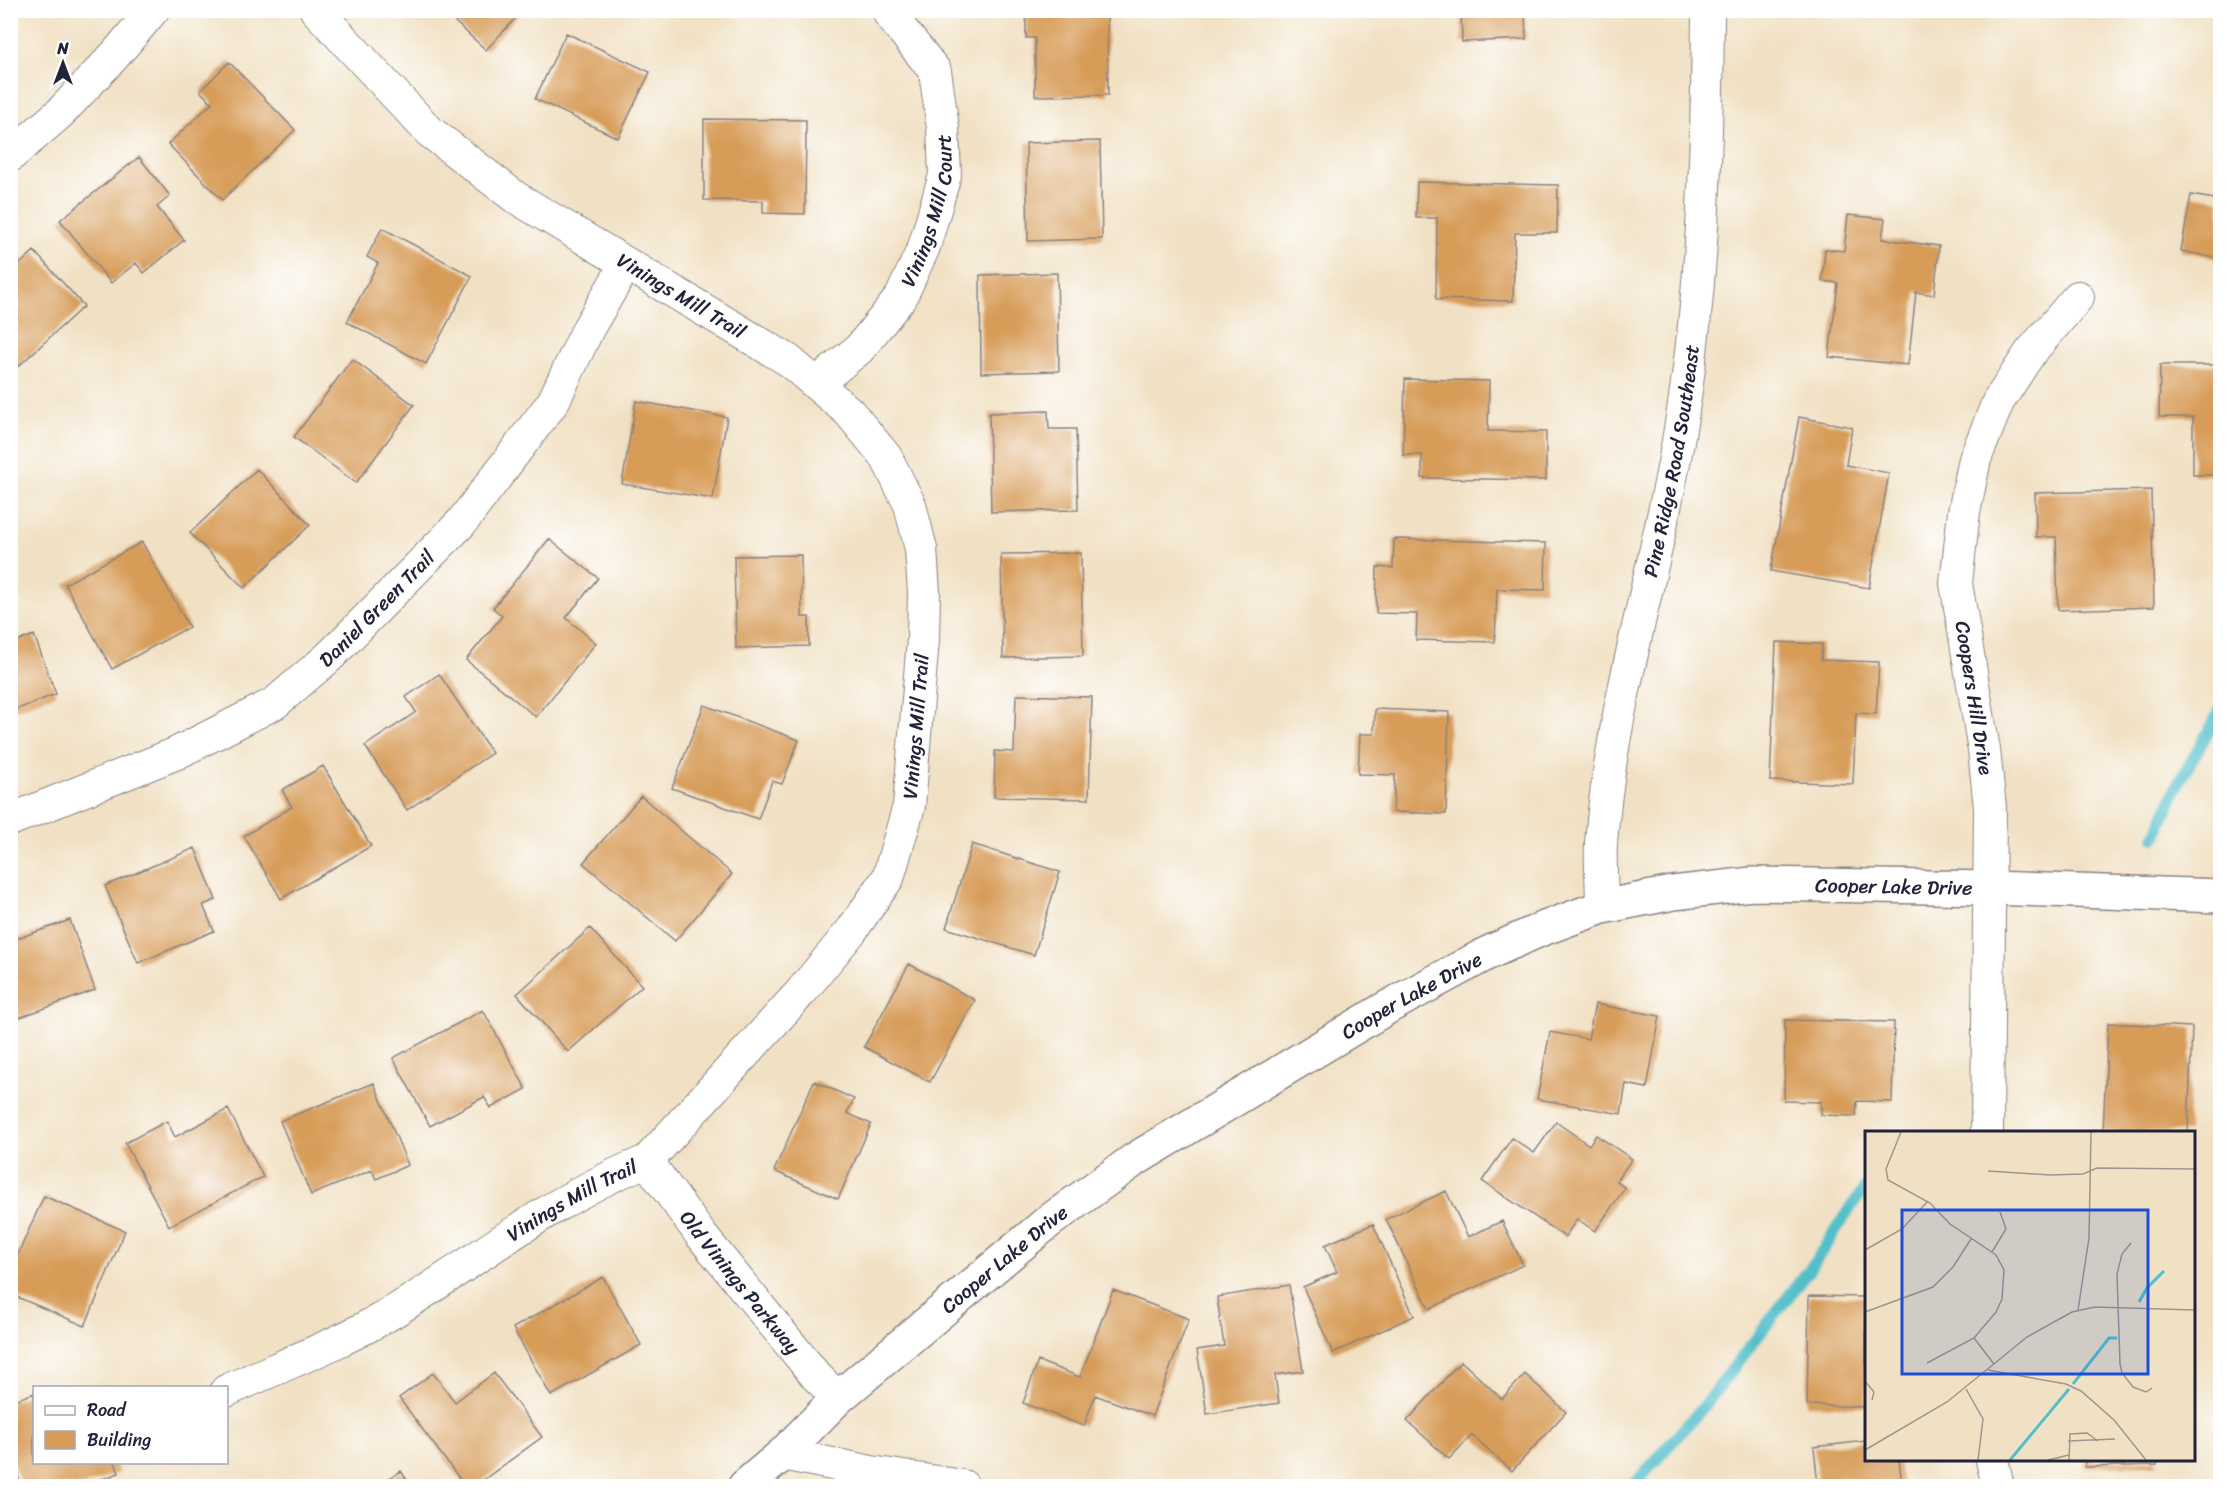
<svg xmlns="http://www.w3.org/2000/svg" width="2231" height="1497" font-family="Sriracha,sans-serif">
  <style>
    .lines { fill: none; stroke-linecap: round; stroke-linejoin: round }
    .stream { stroke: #52bfcb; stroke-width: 12 }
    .building { fill: #d79c59 }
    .minor-casing { stroke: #8a8280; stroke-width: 34 }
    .tertiary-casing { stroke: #8a8280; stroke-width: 36 }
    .minor { stroke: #fff; stroke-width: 32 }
    .tertiary { stroke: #fff; stroke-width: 33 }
    .labels { text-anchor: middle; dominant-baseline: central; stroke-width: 4.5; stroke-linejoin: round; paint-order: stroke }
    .street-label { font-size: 20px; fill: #22223b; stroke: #fff }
    .inset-river { fill: none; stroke: #52bfcb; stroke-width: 3 }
    .inset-road { fill: none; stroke: #9e958d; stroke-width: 1.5 }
    .view { fill: #1d4ed8; fill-opacity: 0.15; stroke: #1d4ed8; stroke-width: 3 }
    .inset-edge { fill: none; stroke: #22223b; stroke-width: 3 }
  </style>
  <rect width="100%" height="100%" fill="#fff"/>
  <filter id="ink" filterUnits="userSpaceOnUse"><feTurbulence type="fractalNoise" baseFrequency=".0167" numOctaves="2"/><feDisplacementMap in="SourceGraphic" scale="12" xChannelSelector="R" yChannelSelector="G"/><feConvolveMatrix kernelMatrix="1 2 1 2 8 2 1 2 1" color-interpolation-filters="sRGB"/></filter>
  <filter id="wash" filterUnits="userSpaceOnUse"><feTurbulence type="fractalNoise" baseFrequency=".008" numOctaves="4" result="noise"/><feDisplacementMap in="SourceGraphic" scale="24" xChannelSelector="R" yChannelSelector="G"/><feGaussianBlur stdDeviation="1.35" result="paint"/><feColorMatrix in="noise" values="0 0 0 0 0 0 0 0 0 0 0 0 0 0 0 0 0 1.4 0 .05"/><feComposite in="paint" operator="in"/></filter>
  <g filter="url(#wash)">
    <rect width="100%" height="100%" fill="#f1e1c4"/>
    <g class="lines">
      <path class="stream" d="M2155 838 2177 786 2220 711
        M1633 1486 1705 1405 1815 1262 1848 1211 1866 1187"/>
    </g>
    <g id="blocks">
      <path class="building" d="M442 10H523L486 50Z
        M1026 10H1107L1108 95 1035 96V38H1026Z
        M1461 10H1525L1526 39 1462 42Z
        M566 33 650 72 618 138 535 99Z
        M229 62 295 130 222 200 168 144 212 103 200 91Z
        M704 119 806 120 805 214 763 213V201L704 200Z
        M1100 141 1102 239 1028 241 1026 143Z
        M139 157 170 196 157 207 184 240 144 273 136 263 111 283 60 220Z
        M1417 182 1558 185 1557 233H1515L1513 301 1436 299 1437 218H1416Z
        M2191 195 2220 200V259L2181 251Z
        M1848 215 1885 219 1882 239 1939 246 1934 295 1916 292 1908 365 1829 357 1838 283 1822 281 1825 249 1844 251Z
        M382 228 472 276 426 364 347 322 378 263 367 257Z
        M34 251 84 306 10 374V273Z
        M1057 273 1059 371 981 373 980 275Z
        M352 359 414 405 356 483 294 437Z
        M2160 365H2220V475H2193V417H2159Z
        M1405 379 1489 381 1488 431 1546 432V480L1422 478V455H1403Z
        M636 401 727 417 713 499 622 484Z
        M1048 411 1049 429H1076L1078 510 991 512 989 413Z
        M1799 417 1852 427 1846 465 1889 473 1869 588 1771 571Z
        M257 469 310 525 244 588 190 533Z
        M2151 490 2154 607 2058 610 2056 537H2036L2035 493Z
        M549 539 598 578 566 618 596 643 536 717 466 660 502 616 493 608Z
        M1394 539 1546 543 1545 590 1497 589 1495 642 1416 640 1417 614 1376 613 1377 567 1393 568Z
        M142 542 189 627 112 669 65 584Z
        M1081 553 1083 656 1003 658 1001 554Z
        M801 555 802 617H809V646L736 648 734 556Z
        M34 635 56 694 10 712V644Z
        M1776 642 1822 644 1821 660 1879 662 1876 714 1856 713 1853 784 1770 781Z
        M439 674 492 753 407 810 365 746 416 712 406 697Z
        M1016 695 1092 697 1089 799 994 797 995 751 1014 752Z
        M704 705 799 740 782 784 772 781 758 819 672 788Z
        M1375 709 1449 712 1446 814 1393 812 1395 775 1358 774 1360 734H1374Z
        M323 766 371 846 281 899 244 836 292 807 282 790Z
        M641 796 732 874 675 941 583 863Z
        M972 844 1060 872 1034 955 946 928Z
        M195 848 216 900 203 905 214 931 138 963 105 886Z
        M70 920 95 990 10 1021V933L13 940Z
        M590 928 642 986 568 1052 517 994Z
        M909 964 975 1000 930 1082 864 1047Z
        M1595 1004 1660 1016 1647 1088 1626 1084 1621 1114 1537 1099 1550 1032 1588 1039Z
        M483 1010 526 1089 491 1108 484 1097 430 1126 393 1058Z
        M1785 1020 1894 1022 1892 1102 1857 1101 1856 1116 1821 1115V1102L1784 1101Z
        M2108 1023 2192 1027 2188 1132H2103Z
        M814 1081 854 1099 847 1113 871 1124 838 1199 774 1171Z
        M374 1083 408 1165 376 1179 372 1170 311 1195 280 1121Z
        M228 1109 263 1177 169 1226 125 1143 167 1121 175 1137Z
        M1556 1122 1589 1145 1596 1135 1632 1159 1616 1181 1625 1188 1595 1231 1577 1219 1565 1237 1482 1181 1512 1138 1534 1153Z
        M1446 1191 1468 1237 1502 1221 1523 1265 1429 1309 1386 1219Z
        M44 1196 125 1231 85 1326 10 1294V1272Z
        M1373 1224 1414 1316 1333 1353 1303 1287 1337 1272 1325 1245Z
        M603 1277 641 1345 551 1396 513 1328Z
        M1289 1285 1303 1371 1275 1375 1279 1403 1207 1414 1197 1350 1224 1346 1217 1297Z
        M1113 1290 1189 1319 1152 1416 1095 1395 1084 1426 1023 1403 1038 1361 1080 1377Z
        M1809 1296 1866 1297V1407L1807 1405Z
        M1461 1361 1502 1399 1525 1374 1566 1412 1512 1471 1472 1435 1449 1459 1407 1421Z
        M433 1373 455 1402 494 1373 542 1437 475 1486H465L399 1398Z
        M34 1393V1462H115L119 1473 83 1486H22L10 1456V1402Z
        M1866 1441V1460H1899L1902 1486H1818L1814 1447Z
        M2085 1460H2156L2157 1465 2085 1467Z
        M401 1471 411 1486H377Z"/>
    </g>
  </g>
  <g filter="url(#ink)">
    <use href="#blocks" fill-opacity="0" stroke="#8a8280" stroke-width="1.5"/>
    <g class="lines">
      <g class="minor-casing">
        <g id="minor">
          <path d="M10 156 60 113 115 55 153 10"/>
          <path id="s1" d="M816 384 859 349 901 297 924 247 945 175 943 128 935 71 890 15"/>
          <path id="s2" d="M10 820 177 753 275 703 329 657 462 522 553 402 589 327 626 264"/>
          <path id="s3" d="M1602 907C1602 886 1600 864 1601 843 1611 706 1655 576 1678 441 1703 299 1707 155 1708 10"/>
          <path d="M1987 1132 1990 808 1984 750 1956 583 1964 512 1975 459 1998 402 2030 353 2078 297"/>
          <path id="s4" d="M647 1161 701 1235 816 1376 838 1398"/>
          <path id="s5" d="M226 1391C280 1366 337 1345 388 1315 473 1264 554 1197 647 1161L801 992 852 930 888 878 909 806 923 640 924 593 921 549 910 505 886 457 849 412 788 360 515 197 429 131 316 10"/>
          <path d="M783 1454 871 1472 963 1486"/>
          <path d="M1992 1460 1998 1486"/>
        </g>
      </g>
      <g class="tertiary-casing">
        <g id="tertiary">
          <path id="s6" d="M745 1486 783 1454 838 1398 1048 1222 1134 1160 1388 1007 1488 953 1542 929 1602 907 1673 893 1752 884 1990 888 2220 896"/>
        </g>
      </g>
      <use href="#minor" class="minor"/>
      <use href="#tertiary" class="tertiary"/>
    </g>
  </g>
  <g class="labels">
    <g class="street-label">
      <text stroke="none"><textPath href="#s1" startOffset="214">Vinings Mill Court</textPath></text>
      <text transform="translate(681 296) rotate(31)">Vinings Mill Trail</text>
      <text stroke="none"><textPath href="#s3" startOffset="453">Pine Ridge Road Southeast</textPath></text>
      <text stroke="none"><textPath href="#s2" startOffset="429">Daniel Green Trail</textPath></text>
      <text transform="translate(1974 698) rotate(81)">Coopers Hill Drive</text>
      <text stroke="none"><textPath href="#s5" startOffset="1008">Vinings Mill Trail</textPath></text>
      <text stroke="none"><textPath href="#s6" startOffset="1335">Cooper Lake Drive</textPath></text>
      <text stroke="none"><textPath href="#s6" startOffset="831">Cooper Lake Drive</textPath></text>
      <text stroke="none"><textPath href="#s5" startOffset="396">Vinings Mill Trail</textPath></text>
      <text stroke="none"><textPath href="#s6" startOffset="345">Cooper Lake Drive</textPath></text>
      <text stroke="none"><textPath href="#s4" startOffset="153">Old Vinings Parkway</textPath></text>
    </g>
  </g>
  <g transform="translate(1865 1131)">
    <rect width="330" height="330" fill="#f1e1c4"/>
    <path class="inset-river" d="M274 171 282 157 299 140M208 253 244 207H252M145 329 204 258"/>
    <path class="inset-road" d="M36 1 21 38 23 49 65 72 85 93 131 124 139 139 137 168 131 181 109 207 62 232M123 40 185 44 218 43 232 37 330 38M266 112 257 123 252 143 255 233 257 242 268 256 281 261 287 257M0 119 37 98 63 70M127 121 141 98 135 81M213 179 224 107 226 1M0 181 68 156 88 136 106 108M109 207 129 233M123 239 201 253 216 260 249 289 281 329M0 250 9 261 7 269M101 258 118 288 113 329M203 310 250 308M0 319 82 271 162 206 207 181 230 176 330 179M183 329 204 324M204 329 205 303 222 302 233 310"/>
    <path class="view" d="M37 79H283V243H37Z"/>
    <rect width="330" height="330" class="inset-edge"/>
  </g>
  <rect width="2231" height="1497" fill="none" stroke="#fff" stroke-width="36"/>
  <rect x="33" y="1386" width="195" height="78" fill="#ffffff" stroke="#a7a7b1" stroke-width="1.5"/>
  <rect x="45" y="1406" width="30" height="9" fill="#ffffff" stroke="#a7a7b1" stroke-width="1.5"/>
  <text x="87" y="1416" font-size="18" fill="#22223b">Road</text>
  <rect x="45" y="1431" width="30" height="18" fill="#d79c59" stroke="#a7a7b1" stroke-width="1.5"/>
  <text x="87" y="1446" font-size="18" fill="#22223b">Building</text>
  <g transform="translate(63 63)" stroke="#ffffff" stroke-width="4.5" paint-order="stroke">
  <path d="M0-4.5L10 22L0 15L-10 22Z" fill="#22223b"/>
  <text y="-9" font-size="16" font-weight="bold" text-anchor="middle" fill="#22223b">N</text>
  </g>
</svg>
